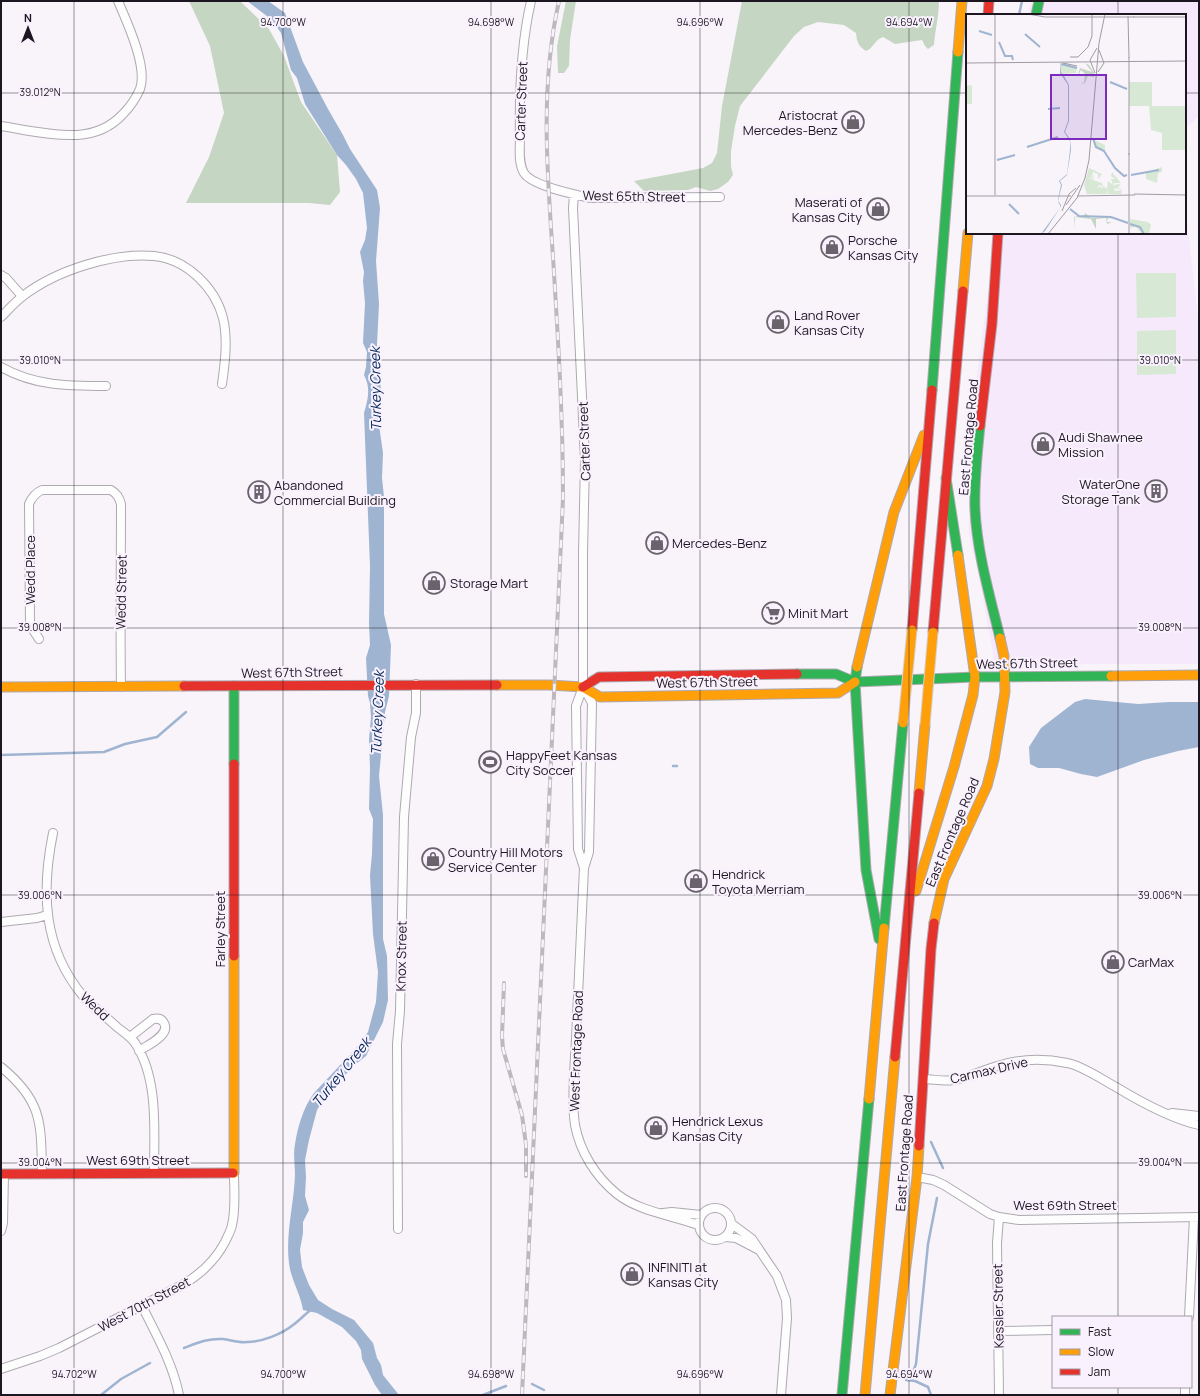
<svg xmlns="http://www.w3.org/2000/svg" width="1200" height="1396" font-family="Manrope,sans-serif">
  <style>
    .built { fill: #f5e9fb }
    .green { fill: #d7e9d5 }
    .forest { fill: #c5d7c3 }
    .water { fill: #9fb4d1 }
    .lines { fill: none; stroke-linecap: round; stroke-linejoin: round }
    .stream { stroke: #9fb4d1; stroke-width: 2.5 }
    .street-casing { stroke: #aea9b1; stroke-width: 10 }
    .fast-casing { stroke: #aea9b1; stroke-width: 11 }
    .slow-casing { stroke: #aea9b1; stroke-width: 11 }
    .jam-casing { stroke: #aea9b1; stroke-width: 11 }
    .street { stroke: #fefdfe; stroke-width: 8 }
    .fast { stroke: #30b455; stroke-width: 9 }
    .slow { stroke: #ff9f0a; stroke-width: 9 }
    .jam { stroke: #e5322d; stroke-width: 9 }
    .rail-casing { stroke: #bbb9bc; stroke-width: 4 }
    .rail { stroke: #f9f1fd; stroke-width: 2.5; stroke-dasharray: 8; stroke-linecap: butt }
    .slow-bridge-casing { stroke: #d4d1d5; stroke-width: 11; stroke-linecap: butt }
    .slow-bridge { stroke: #ff9f0a; stroke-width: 9 }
    .ticks { fill: none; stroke: #1c1620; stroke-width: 1; stroke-opacity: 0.45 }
    .labels { text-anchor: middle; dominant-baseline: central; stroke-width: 4; stroke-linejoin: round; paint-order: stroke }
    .street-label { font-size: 13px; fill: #1c1620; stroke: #f9f1fd }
    .poi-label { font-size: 13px; fill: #1c1620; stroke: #f9f1fd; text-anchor: start }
    .water-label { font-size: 14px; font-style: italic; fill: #002758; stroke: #f9f1fd }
    .inset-river { fill: none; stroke: #9fb4d1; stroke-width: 2 }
    .inset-road { fill: none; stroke: #a09ba3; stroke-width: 1 }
    .view { fill: #7b2cbf; fill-opacity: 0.15; stroke: #7b2cbf; stroke-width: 2 }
    .inset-edge { fill: none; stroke: #1c1620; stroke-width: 2 }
    .ticks-label { font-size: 10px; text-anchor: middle; fill: #1c1620; stroke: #f9f1fd; stroke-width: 4; stroke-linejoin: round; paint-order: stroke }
  </style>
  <rect width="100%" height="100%" fill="#f8f4fa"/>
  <path class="built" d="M1031 1H1199V116L1185 129V15H1028Z
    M1185 202 1199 327V664H995L978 572 969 534V483L973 404 996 233H1185Z"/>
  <path class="green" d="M1136 273H1176V317L1137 318Z
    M1176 330V374L1137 375V331Z"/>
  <path class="forest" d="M189 1H240L269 29 284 56 301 102 337 155 340 192 330 205 309 203H186L209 157 224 113 210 46Z
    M566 1H576L570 40 569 66 564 73H558L557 46Z
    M742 1H939C939 17 935 30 934 45L928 49 925 46 922 40 895 44 883 37C873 41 875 47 866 51 858 46 857 42 856 33L844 25 818 22 804 27 794 36 740 106 735 126 731 151V166L733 175 728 182 718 189 710 191 696 187 688 190 644 191 634 181 703 168 712 163 717 153 722 106Z"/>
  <path class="water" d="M247 1H268L285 13 303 62 328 109 343 135 350 149 377 190 380 208 376 261 379 304 377 345 380 374 381 396 378 418 383 453 382 478 384 497V614L391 645 389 696 385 712 379 776 383 815V939L387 956 388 1000 383 1022 366 1056 356 1064 336 1084 326 1095 317 1110 309 1140 305 1160 306 1177 305 1196 309 1210 303 1222V1233L300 1250 302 1267 309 1285 318 1300 332 1309 354 1320 373 1343 377 1358 381 1365 383 1375 399 1395H382L375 1385 362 1359 361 1350 356 1341 342 1327 317 1313 303 1310C301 1296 293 1283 290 1269 284 1238 294 1206 295 1175 295 1164 293 1154 295 1144 298 1126 303 1108 314 1093L357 1047 368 1032 376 1002 378 972 373 934 370 875 372 854 373 819 369 809 370 768 369 739 371 718 370 703 368 696 366 658 370 645 369 623 370 566 364 413C368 399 371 388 364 375L366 367 367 352 363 343 365 303 363 281 364 272 360 252 365 240 367 228 363 193 356 179 346 165 337 155 305 104 297 78 291 70 281 33 272 20Z
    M1085 699 1138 704 1169 702H1199V747L1178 751 1144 760 1097 777 1081 774 1059 768H1038L1030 764 1029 747 1041 728 1075 702Z"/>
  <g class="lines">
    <path class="stream" d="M1019 15 1022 1
      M1 755 104 752 125 744 157 737 186 712
      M673 766H677
      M931 1142 943 1168
      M184 1348C197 1343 208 1338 223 1339 231 1340 239 1343 247 1342 262 1342 282 1334 293 1325 300 1320 305 1314 312 1309
      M906 1380 915 1381 928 1387 931 1395
      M910 1380 916 1364 928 1244 937 1198
      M532 1384 544 1390
      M101 1395 121 1379 150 1363
      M483 1395 506 1386"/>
    <g class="street-casing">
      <path id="street" d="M531 1C521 45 519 92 520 137 520 148 518 163 524 173 532 186 577 195 591 198L720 197
        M1 126C26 130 52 136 77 135 94 134 111 127 123 114 130 107 136 98 140 89 148 67 127 22 118 1
        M574 195 573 208 585 460 583 554V687L576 706 578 849 584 868
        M1 275 6 278 22 296
        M1 317C8 310 15 302 23 296 55 271 113 252 154 256 186 259 215 287 223 318 228 339 225 363 222 384
        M1 367C35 386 68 386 106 386
        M39 639 30 625 29 504C32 497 35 493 42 490H111C117 494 119 497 121 504 121 565 120 626 121 687
        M584 688 592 703 589 852 584 868C581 925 579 981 576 1038 575 1064 571 1100 575 1125 580 1152 596 1177 617 1194 640 1212 672 1215 698 1225
        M53 833C41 892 43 948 83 996 93 1007 106 1017 117 1027 123 1032 130 1036 135 1043 159 1079 154 1131 154 1173
        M1 922 37 918 47 915
        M130 1037 153 1019C158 1018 162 1019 164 1023 171 1035 146 1046 139 1051
        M1 1067C43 1101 41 1124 42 1173
        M923 1079C933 1079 944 1082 953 1080 968 1078 980 1071 994 1067 1017 1059 1043 1058 1067 1063 1081 1065 1103 1080 1116 1087 1139 1101 1173 1119 1199 1125
        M1172 1113 1199 1116
        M917 1177 933 1180 944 1185 990 1214 999 1217 1019 1220 1199 1217
        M699 1224a16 16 0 1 1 32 0a16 16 0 1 1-32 0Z
        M663 1213 672 1212 701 1215
        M999 1217 997 1243 999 1395
        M732 1224 752 1239 777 1276 786 1300 787 1318 781 1395
        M398 1229 397 1044 400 1011 404 817 411 737 416 713V684
        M1 1231 3 1223 4 1174
        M725 1237 736 1238 759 1250
        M142 1306C156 1334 173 1364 179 1395
        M1189 1317 1194 1217
        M999 1331 1053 1330
        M1 1369 40 1356 59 1348 184 1284C202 1273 215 1261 225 1242 227 1237 231 1231 232 1225 236 1209 234 1189 234 1173
        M1185 1395V1387"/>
    </g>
    <g class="fast-casing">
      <path id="fast" d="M1036 15 1039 1
        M932 390 958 52
        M980 426C977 454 974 481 975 509 977 553 990 596 1000 638
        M946 478 958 555
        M857 667 855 682 866 870 879 939
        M797 674H836L855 682 975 677 1111 676
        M234 686V764
        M884 928 903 723
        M842 1395 869 1099"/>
    </g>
    <g class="slow-casing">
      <path id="slow" d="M958 52 962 1
        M963 291 968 233
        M857 667 894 512 924 435
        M1111 676 1199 675
        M497 685H549L583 687 600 697 838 693 855 682
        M1 687 184 686
        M919 793 925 725
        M916 891 954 767 973 695 975 677 958 555
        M934 923 944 879 987 786 994 759 1005 692 1004 656 1000 638
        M869 1099 884 928
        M233 1173H234V956
        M865 1395 895 1057
        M890 1395 917 1177 919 1146"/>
    </g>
    <g class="jam-casing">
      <path id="jam" d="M988 15 989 1
        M980 426 992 324 998 233
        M912 630 932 390
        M933 632 963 291
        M184 686 497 685
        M583 687 599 677 797 674
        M234 764V956
        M895 1057 919 793
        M919 1146 931 949 934 923
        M1 1174 233 1173"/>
    </g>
    <use href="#street" class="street"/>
    <use href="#fast" class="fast"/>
    <use href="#slow" class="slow"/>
    <use href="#jam" class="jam"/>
    <g class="rail-casing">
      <path id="rail" d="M504 983 502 1036 503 1049 522 1115 526 1145V1176
        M522 1395 563 498C563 417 558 337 553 257 547 172 540 85 559 1"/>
    </g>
    <use href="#rail" class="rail"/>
    <g class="slow-bridge-casing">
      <path id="slow-bridge" d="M903 723 912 630
        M925 725 933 632"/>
    </g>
    <use href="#slow-bridge" class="slow-bridge"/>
  </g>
  <path class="ticks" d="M74 1V1395M283 1V1395M491 1V1395M700 1V1395M909 1V1395M1118 1V15M1 93H967M1185 93H1199M1118 233V1317M1 360H1199M1 628H1199M1 895H1199M1 1163H1199M1118 1387V1395"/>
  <defs>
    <g id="shop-ring" transform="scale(1.15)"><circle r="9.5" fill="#f9f1fd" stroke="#69646c" stroke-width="1.5"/><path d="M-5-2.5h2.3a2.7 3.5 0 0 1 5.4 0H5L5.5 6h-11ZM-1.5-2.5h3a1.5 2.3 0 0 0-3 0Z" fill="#69646c"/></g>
    <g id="building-ring" transform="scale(1.15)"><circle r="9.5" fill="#f9f1fd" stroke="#69646c" stroke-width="1.5"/><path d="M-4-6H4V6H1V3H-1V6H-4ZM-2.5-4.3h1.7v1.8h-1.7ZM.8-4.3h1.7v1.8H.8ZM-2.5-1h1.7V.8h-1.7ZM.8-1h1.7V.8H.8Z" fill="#69646c"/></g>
    <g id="supermarket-ring" transform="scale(1.15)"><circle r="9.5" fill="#f9f1fd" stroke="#69646c" stroke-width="1.5"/><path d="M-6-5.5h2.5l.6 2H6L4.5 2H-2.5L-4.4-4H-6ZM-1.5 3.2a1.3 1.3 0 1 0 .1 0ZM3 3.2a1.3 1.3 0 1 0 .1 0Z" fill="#69646c"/></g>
    <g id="stadium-ring" transform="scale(1.15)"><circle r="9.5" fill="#f9f1fd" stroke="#69646c" stroke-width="1.5"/><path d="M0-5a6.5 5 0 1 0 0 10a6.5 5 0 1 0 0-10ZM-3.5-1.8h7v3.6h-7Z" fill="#69646c"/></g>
  </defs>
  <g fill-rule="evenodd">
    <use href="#shop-ring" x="853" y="122"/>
    <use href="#shop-ring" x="878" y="209"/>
    <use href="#shop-ring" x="832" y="247"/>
    <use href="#shop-ring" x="778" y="322"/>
    <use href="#shop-ring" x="1043" y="444"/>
    <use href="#building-ring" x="1156" y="491"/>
    <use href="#building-ring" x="259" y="492"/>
    <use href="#shop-ring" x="657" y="543"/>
    <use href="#shop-ring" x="434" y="583"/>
    <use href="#supermarket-ring" x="773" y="613"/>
    <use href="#stadium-ring" x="490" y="762"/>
    <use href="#shop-ring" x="433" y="859"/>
    <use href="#shop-ring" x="696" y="881"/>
    <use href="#shop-ring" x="1113" y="962"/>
    <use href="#shop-ring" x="656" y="1128"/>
    <use href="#shop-ring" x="632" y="1274"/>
  </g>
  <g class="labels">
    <g class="street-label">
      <text transform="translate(521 101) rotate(-88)">Carter Street</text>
      <text transform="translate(634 196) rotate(1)">West 65th Street</text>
      <text transform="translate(968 437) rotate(-85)">East Frontage Road</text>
      <text transform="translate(584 441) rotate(-92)">Carter Street</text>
      <text transform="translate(30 570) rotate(-90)">Wedd Place</text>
      <text transform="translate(121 592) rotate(-89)">Wedd Street</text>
      <text transform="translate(1027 663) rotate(-1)">West 67th Street</text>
      <text transform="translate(292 672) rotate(-1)">West 67th Street</text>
      <text transform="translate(707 682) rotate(-1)">West 67th Street</text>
      <text transform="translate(952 832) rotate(-67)">East Frontage Road</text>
      <text transform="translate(220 929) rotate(-90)">Farley Street</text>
      <text transform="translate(401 956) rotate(-89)">Knox Street</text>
      <text transform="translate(95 1006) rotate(44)">Wedd</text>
      <text transform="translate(576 1051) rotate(-88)">West Frontage Road</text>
      <text transform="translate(989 1070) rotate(-13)">Carmax Drive</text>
      <text transform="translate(904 1153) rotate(-86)">East Frontage Road</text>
      <text x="138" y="1160">West 69th Street</text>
      <text x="1065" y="1205">West 69th Street</text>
      <text transform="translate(144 1304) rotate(-28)">West 70th Street</text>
      <text transform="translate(998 1306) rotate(-91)">Kessler Street</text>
    </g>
    <g class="poi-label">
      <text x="838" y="115" text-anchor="end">Aristocrat<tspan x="838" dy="15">Mercedes-Benz</tspan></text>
      <text x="862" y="202" text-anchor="end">Maserati of<tspan x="862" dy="15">Kansas City</tspan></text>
      <text x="848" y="240">Porsche<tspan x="848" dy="15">Kansas City</tspan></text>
      <text x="794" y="315">Land Rover<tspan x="794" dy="15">Kansas City</tspan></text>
      <text x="1058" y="437">Audi Shawnee<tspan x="1058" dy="15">Mission</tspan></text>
      <text x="1140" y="484" text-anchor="end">WaterOne<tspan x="1140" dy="15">Storage Tank</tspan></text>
      <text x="274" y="485">Abandoned<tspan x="274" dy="15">Commercial Building</tspan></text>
      <text x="672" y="543">Mercedes-Benz</text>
      <text x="450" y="583">Storage Mart</text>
      <text x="788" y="613">Minit Mart</text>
      <text x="506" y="755">HappyFeet Kansas<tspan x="506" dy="15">City Soccer</tspan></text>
      <text x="448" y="852">Country Hill Motors<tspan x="448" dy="15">Service Center</tspan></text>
      <text x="712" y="874">Hendrick<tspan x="712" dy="15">Toyota Merriam</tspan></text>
      <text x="1128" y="962">CarMax</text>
      <text x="672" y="1121">Hendrick Lexus<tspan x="672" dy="15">Kansas City</tspan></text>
      <text x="648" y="1267">INFINITI at<tspan x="648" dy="15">Kansas City</tspan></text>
    </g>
    <g class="water-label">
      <text transform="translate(375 389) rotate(-91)">Turkey Creek</text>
      <text transform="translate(377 713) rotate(-88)">Turkey Creek</text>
      <text transform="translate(341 1072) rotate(-51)">Turkey Creek</text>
    </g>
  </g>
  <g transform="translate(966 14)">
    <rect width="220" height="220" fill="#f8f4fa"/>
    <path d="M94 49 111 53 110 59 95 60ZM163 68H186V92H220V136H196V119L185 116 183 92H163ZM6 71V90H0V72ZM126 125 139 131V137L129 134ZM196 153V158L192 159 191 169 180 165V158ZM123 154 136 160 132 165V160L127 158 125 165 122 164 125 166 128 160 127 166 136 169 137 172 133 171 131 175 134 172V175L135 172V175L136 172V175L137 172 141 175 142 167 147 171 145 165H149L145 162 146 158 155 169H148V172L151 170 155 171 151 174H157L151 175 148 174 149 177 156 176 155 180H142L141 175V180H121L118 171ZM164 205 182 208 185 211 183 220H176L170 213 164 214Z" fill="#d7e9d5"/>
    <path d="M119 49 123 51 128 59V63L122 62 119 69 115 70 118 68 119 60 115 56 111 64 114 54 126 58ZM104 194 113 202H118L119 199 125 204 141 203 150 205 142 204 141 208H146L141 210 140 204 130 205V215L125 205 109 203 108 214V203L112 202Z" fill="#c5d7c3"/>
    <path d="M94 49 95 58 98 62 103 71V107L99 118 104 125 105 136 101 161 94 167 96 171 92 187 95 191 94 194 79 217 75 220 94 194V191L92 188V185L95 171 93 167 101 160 104 136V127L98 118 102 107V71L94 59Z" fill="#9fb4d1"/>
    <path class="inset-river" d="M13 17 26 21M59 20 74 33M33 28 39 42H46L47 46M95 50 111 54M144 68 161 75M82 95 94 94M127 124 130 133 138 137 149 154 158 162 161 161M61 133 92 123M31 146 49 141M165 161 193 156M43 190 53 200M104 195 113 202 145 203 162 209M164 210 174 213 178 220"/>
    <path class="inset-road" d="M29 0V181M62 0 79 3H168M162 2 163 44M167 3H220M104 43H112L122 33 126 22V0M0 49 220 47M97 49 111 52M132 58 138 49 133 36M129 59 124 46 131 34M163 139V220M163 141V43M168 180 220 181M0 182H105M111 182 169 181M100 191 114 171M96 197 103 180 110 174M82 220 111 184 119 164 123 146 133 29 139 0"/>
    <path class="view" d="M85 61H140V125H85Z"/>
    <rect width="220" height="220" class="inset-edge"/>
  </g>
  <g class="ticks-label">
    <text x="283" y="26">94.700°W</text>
    <text x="491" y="26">94.698°W</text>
    <text x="700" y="26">94.696°W</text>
    <text x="909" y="26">94.694°W</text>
    <text x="40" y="96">39.012°N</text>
    <text x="40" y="364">39.010°N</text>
    <text x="1160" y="364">39.010°N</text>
    <text x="40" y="631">39.008°N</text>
    <text x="1160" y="631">39.008°N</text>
    <text x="40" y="899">39.006°N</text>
    <text x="1160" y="899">39.006°N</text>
    <text x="40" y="1166">39.004°N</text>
    <text x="1160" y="1166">39.004°N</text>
    <text x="74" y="1378">94.702°W</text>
    <text x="283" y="1378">94.700°W</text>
    <text x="491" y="1378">94.698°W</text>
    <text x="700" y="1378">94.696°W</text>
    <text x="909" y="1378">94.694°W</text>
  </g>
  <rect width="1200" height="1396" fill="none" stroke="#1c1620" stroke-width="4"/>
  <rect x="1052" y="1316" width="140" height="72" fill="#f9f1fd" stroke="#a199a5"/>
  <rect x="1060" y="1329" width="20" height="6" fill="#30b455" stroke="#a199a5"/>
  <text x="1088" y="1336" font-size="12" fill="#1c1620">Fast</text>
  <rect x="1060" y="1349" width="20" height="6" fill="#ff9f0a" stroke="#a199a5"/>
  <text x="1088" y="1356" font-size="12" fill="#1c1620">Slow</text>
  <rect x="1060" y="1369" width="20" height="6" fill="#e5322d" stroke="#a199a5"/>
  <text x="1088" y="1376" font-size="12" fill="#1c1620">Jam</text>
  <g transform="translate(28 28)" stroke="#f9f1fd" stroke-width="3" paint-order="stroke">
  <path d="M0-3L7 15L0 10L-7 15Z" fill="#1c1620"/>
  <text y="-6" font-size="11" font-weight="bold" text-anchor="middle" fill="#1c1620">N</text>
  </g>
</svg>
